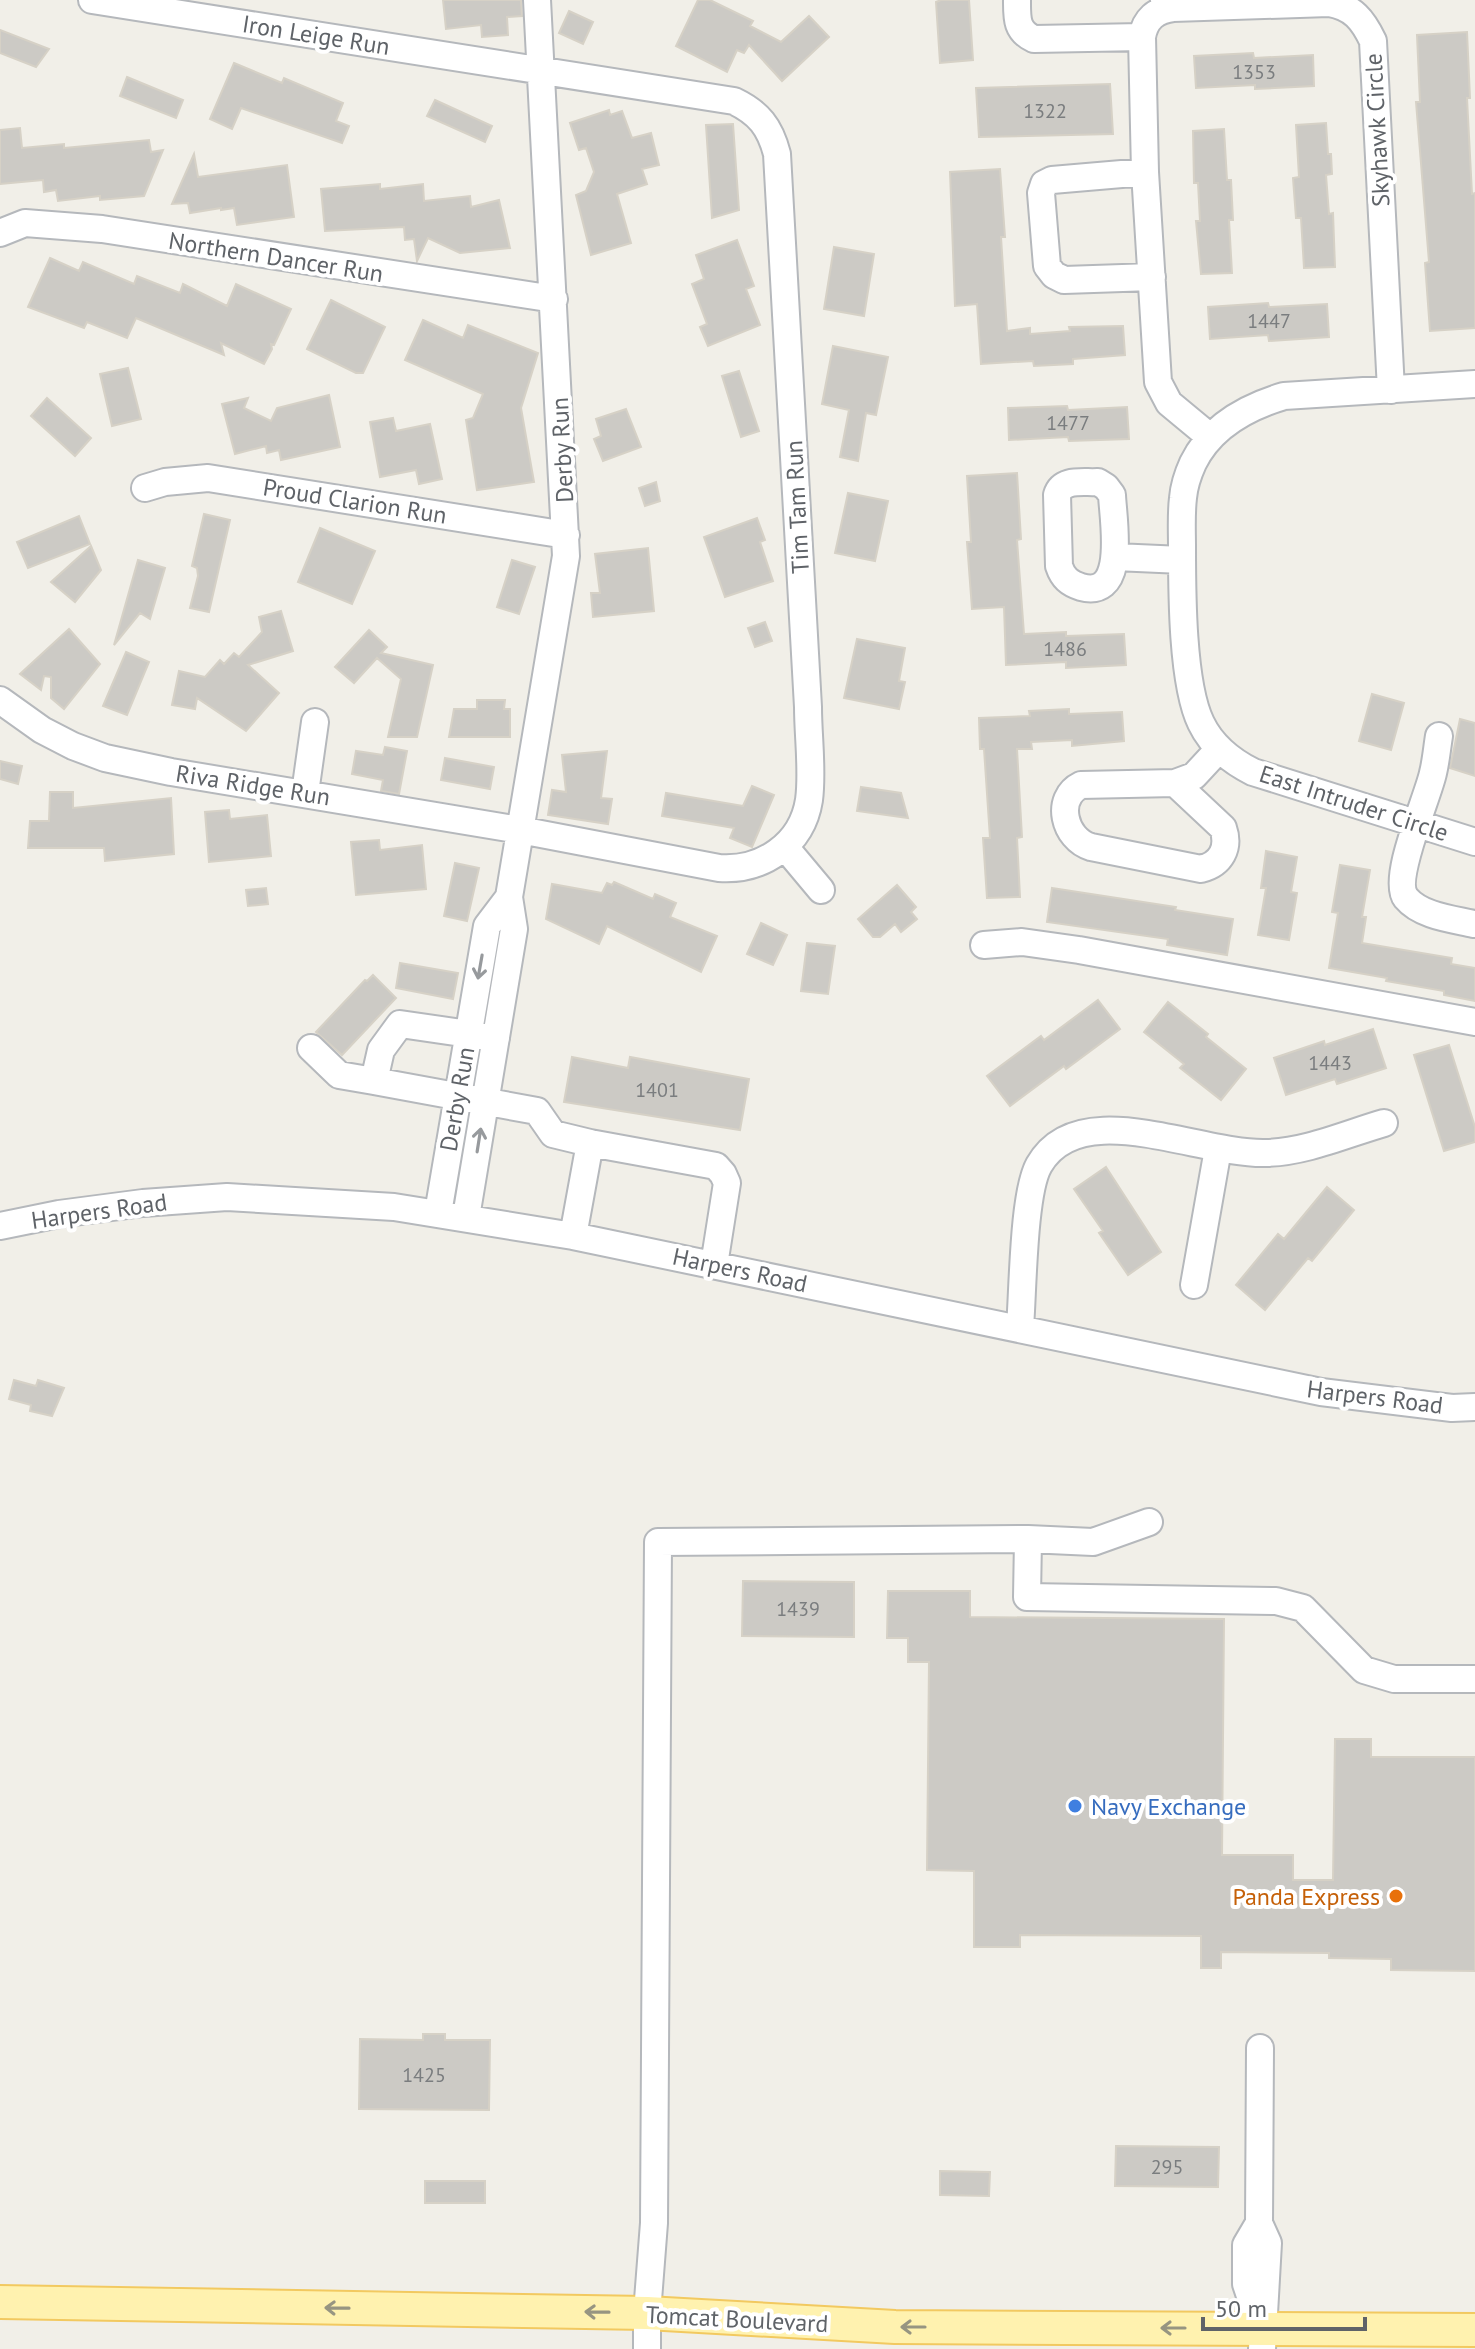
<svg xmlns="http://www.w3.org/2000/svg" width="1475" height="2349" font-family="'PT Sans',sans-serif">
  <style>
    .building { fill: #cccac5; stroke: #d6d1c6; stroke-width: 2 }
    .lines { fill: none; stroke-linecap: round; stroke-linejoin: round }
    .minor-casing { stroke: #b5b8bc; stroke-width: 30 }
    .major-casing { stroke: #f2c960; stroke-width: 36 }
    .minor { stroke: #fff; stroke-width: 26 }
    .major { stroke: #fff2af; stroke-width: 32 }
    .oneway { stroke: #979a9d }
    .oneway2 { stroke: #979581 }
    .shop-dot { fill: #3f7fe0; stroke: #fff; stroke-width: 3 }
    .food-dot { fill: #e8710a; stroke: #fff; stroke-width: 3 }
    .labels { text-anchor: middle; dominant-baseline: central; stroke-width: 8; stroke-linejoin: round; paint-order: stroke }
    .number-label { font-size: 20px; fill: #7a7d7f }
    .street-label { font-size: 24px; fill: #5f6368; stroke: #fff }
    .shop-label { font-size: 24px; fill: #366cbe; stroke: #fff; text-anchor: start }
    .food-label { font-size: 24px; fill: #c56008; stroke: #fff; text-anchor: end }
  </style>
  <rect width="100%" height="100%" fill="#f1efe8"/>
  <path class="building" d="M443 0H521L522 16 507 17 508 35 482 37 481 25 446 29Z
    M698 0H710L753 21 750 26 781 42 809 16 829 37 782 81 749 45 744 53 737 50 727 72 676 46Z
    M941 0H969L973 60 940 63 936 2Z
    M569 11 593 22 583 44 559 33Z
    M0 30 49 49 36 67 0 53Z
    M1467 32 1470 98H1467L1472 194 1475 193V328L1430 331 1425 263 1429 262 1416 102H1420L1417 35Z
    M1253 53 1254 58 1313 55 1314 86 1255 89V85L1196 88 1194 56Z
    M234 63 282 83 284 78 343 103 336 121 349 126 342 143 241 108 232 129 210 119Z
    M127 77 183 100 176 118 120 96Z
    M1110 84 1113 134 979 137 976 88Z
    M435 100 492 126 485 142 427 116Z
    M609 110 610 115 622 111 632 138 651 133 659 165 642 169 647 184 617 194 631 243 591 255 576 195 586 191 594 172 586 148 579 150 570 123Z
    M1326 123 1328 154H1331L1332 174 1326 175 1329 214 1333 213 1335 267 1304 268 1301 218H1296L1293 178 1299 177 1296 125Z
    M733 124 739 210 712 218 706 125Z
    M20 128 22 148 64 144V148L149 140 151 152 163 150 144 196 100 200V196L58 201 56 190 44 192 43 180 0 184V130Z
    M1224 129 1227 180H1231L1233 220H1229L1232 273 1201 274 1196 221H1200L1198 183H1194L1193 131Z
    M194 154 198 177 287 165 294 217 237 225 234 208 221 210V208L190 213 188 203 172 204Z
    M1000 169 1005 237H1001L1007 331 1030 328V334L1070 331 1069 327 1123 326 1125 355 1073 359V364L1034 366 1033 361 981 364 977 304 955 306 950 172Z
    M380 184V189L423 184 424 201 470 196 471 207 499 200 510 248 460 253 428 238 417 261 414 239 405 240 404 227 325 231 321 189Z
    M737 240 754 286 746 289 760 325 708 346 700 327 707 324 692 284 704 279 696 255Z
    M834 247 874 254 864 316 824 309Z
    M50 258 79 271 83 262 134 284 137 276 180 293 183 284 227 306 236 284 291 309 274 345 271 344 272 349 264 364 221 343 224 355 136 318 127 338 87 322 84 328 28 307Z
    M331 300 385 327 363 373H356L307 349Z
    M1268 303 1269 307 1327 304 1329 337 1269 341 1268 335 1210 339 1208 307Z
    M423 320 463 338 468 325 538 353 521 408 534 482 477 490 466 420 473 418 483 394 405 360Z
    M833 346 888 357 876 415 866 413 858 461 840 457 849 410 822 404Z
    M128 368 141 419 112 426 100 374Z
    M739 371 759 431 741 437 722 376Z
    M329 395 340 447 281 460 279 450 267 453 266 446 235 454 222 404 248 398 244 408 271 421 277 408Z
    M47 398 91 438 75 456 31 416Z
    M1067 406 1068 410 1127 407 1129 439 1069 441 1068 437 1009 440 1008 408Z
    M626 409 641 447 603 461 594 439 601 436 596 419Z
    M393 418 396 431 430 424 442 479 419 484 416 470 380 477 370 422Z
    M1017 473 1021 539 1017 540 1024 634 1066 632V636L1124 634 1126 665 1066 668V662L1006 665 1004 607 972 609 967 542H971L967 476Z
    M656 482 660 501 645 506 639 488Z
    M848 493 888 501 875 561 835 553Z
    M204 514 230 520 209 612 190 608 198 576 197 568 192 566Z
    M79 516 90 544 28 568 17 542Z
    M757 518 765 540 760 542 773 581 725 597 704 537Z
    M320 528 375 551 352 604 298 582Z
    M91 546 101 570 75 602 51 582Z
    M648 548 654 611 593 617 591 593H600L595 554Z
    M138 560 165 568 150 619 140 613 114 645Z
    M512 560 535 567 519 614 497 607Z
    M281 611 293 651 248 665 279 693 246 731 197 698 195 709 172 705 179 671 205 677 220 660 224 664 234 653 239 657 262 632 259 617Z
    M765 622 772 641 755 647 748 628Z
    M69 629 100 664 64 709 51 698V677L44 676 41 690 20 674Z
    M369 630 387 647 381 653 433 665 417 737H388L401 679 377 658 354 683 335 667Z
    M857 639 905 648 899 681 905 682 899 709 844 698Z
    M126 652 149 662 127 715 103 706Z
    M1372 694 1404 703 1391 750 1359 741Z
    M477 700H505L504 709H510V737H449L454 709H477Z
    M1069 709V714L1122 712 1124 741 1072 746V740L1031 742 1032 749H1017L1022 837 1017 838 1020 897 987 898 983 838H990L984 749H980L979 718 1030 716 1029 711Z
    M1460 719 1475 723V776L1450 768Z
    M385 747 407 751 399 794 381 791 383 780 352 774 356 751 383 755Z
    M607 751 601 798 612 799 608 824 548 815 552 790 566 792 562 755Z
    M445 758 494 767 490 789 441 780Z
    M0 761 22 766 18 784 0 779Z
    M752 786 774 795 752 847 730 838 734 828 662 816 666 793 743 806Z
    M861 787 901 793 908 818 857 811Z
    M50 792H73V808L171 798 174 854 105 861 104 848H28L30 821H49Z
    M229 810 230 819 267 815 271 856 209 862 205 812Z
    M379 840 380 850 422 845 426 889 356 895 351 842Z
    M1266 851 1297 857 1291 892 1297 893 1289 940 1258 935 1266 888H1261Z
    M455 863 479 868 467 921 444 916Z
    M1340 865 1370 870 1362 917H1366L1362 943 1452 958 1451 964 1475 968V1001L1444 995V991L1386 981 1387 978 1329 968 1338 913 1332 912Z
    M614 882 653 899 655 894 676 903 670 917 717 936 701 972 607 926 599 944 546 919 552 884 602 893 607 883 612 885Z
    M897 885 916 907 911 912 917 919 901 932 895 924 880 937H873L858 919Z
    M266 888 268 904 248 906 246 890Z
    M1052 888 1176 907 1175 910 1233 919 1227 955 1167 945 1168 939 1047 922Z
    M761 923 787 935 773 965 747 954Z
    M807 943 835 946 828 994 801 991Z
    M400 963 458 973 453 999 396 988Z
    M373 975 396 998 342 1055 316 1032 365 980 367 981Z
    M1098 1000 1120 1029 1066 1069 1064 1066 1010 1106 987 1076 1041 1036 1044 1040Z
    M1168 1002 1208 1034 1206 1037 1246 1069 1221 1100 1180 1068 1184 1064 1144 1032Z
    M1373 1029 1386 1068 1337 1084 1335 1079 1286 1095 1274 1058 1324 1041 1325 1045Z
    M1449 1045 1475 1127V1142L1444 1151 1414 1055Z
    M572 1057 628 1068 630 1057 749 1079 740 1130 564 1102Z
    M1106 1167 1161 1252 1128 1275 1099 1233 1103 1231 1074 1189Z
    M1327 1187 1354 1210 1312 1261 1308 1258 1265 1310 1236 1285 1278 1234 1284 1239Z
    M14 1380 36 1386 38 1380 64 1388 52 1416 30 1411 31 1405 9 1399Z
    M743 1581 854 1582V1637L742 1636Z
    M888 1591H970V1617L1224 1619 1222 1855H1293V1880H1333L1335 1739H1371V1757H1475V1971L1391 1970V1959L1329 1958V1953L1221 1952V1968H1201V1936L1020 1935V1947H974V1871L927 1870 929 1662H908V1638H887Z
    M423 2034H445V2040H490L489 2110 359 2109 360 2039 423 2040Z
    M1116 2146 1219 2147 1218 2187 1115 2186Z
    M940 2171 990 2172 989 2196 940 2195Z
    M425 2181H485V2203H425Z"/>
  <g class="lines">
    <g class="minor-casing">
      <path id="minor" d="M1017 0C1017 18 1016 31 1034 39L1142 37
        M1164 0 1173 8 1329 3C1353 7 1363 20 1373 41L1391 390
        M1173 8C1156 10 1145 19 1142 37L1145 172 1158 382 1169 403 1210 437
        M1145 172 1052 180 1044 184 1041 193 1047 266 1054 275 1064 280 1152 277
        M0 233 25 223 102 229 554 299
        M1475 384 1284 396C1247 407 1211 426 1193 463 1188 474 1184 486 1183 498 1181 514 1182 531 1182 547 1182 592 1182 684 1201 723 1212 746 1231 761 1253 772L1475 842
        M1098 482 1106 487 1112 495C1113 520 1128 600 1081 587 1069 583 1063 578 1059 566L1057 495C1062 478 1083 483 1098 482Z
        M145 488 165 482 208 478 566 535
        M1115 557 1182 560
        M0 700 42 730 73 746 105 758 171 772 520 830 719 868C762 871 802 845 809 800 813 771 808 737 808 707L777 154C770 127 759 113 734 101L92 0
        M1439 736C1437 748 1436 761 1433 773 1428 797 1391 879 1406 898 1421 916 1452 919 1474 924
        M1175 783 1223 828C1230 848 1221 864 1201 869L1091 847C1064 839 1054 798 1081 785Z
        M1175 783 1194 776 1219 749
        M305 793 315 722
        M785 847 821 890
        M984 945 1022 942 1079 950 1475 1022
        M496 1038 400 1024 381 1050 374 1081 537 1111 553 1134 590 1143
        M311 1048 339 1075 374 1081
        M438 1213 487 926 509 897
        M466 1217 514 929 509 897 566 556 537 0
        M0 1226 59 1214 143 1203 227 1197 394 1207 573 1236 1321 1392 1452 1408 1475 1407
        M573 1236 590 1143 716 1166 723 1174 727 1183 714 1265
        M1194 1285 1218 1149
        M1020 1327C1023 1291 1023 1193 1039 1165 1079 1094 1199 1155 1266 1153 1306 1152 1346 1134 1384 1123
        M1028 1539 1027 1597 1276 1601 1303 1608 1364 1670 1394 1679H1475
        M1259 2223 1260 2048
        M1261 2329 1246 2284V2245L1259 2223 1268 2243 1262 2349
        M647 2349V2313L654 2223 658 1542 1028 1539 1093 1542 1149 1522"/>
    </g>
    <g class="major-casing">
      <path id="major" d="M0 2302 647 2313 895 2327 1475 2330"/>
    </g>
    <use href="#minor" class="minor"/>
    <use href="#major" class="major"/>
  </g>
  <defs><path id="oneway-shaft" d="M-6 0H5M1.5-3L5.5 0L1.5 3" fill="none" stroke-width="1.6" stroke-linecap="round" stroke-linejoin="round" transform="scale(2)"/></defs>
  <g class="oneway">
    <use href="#oneway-shaft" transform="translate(480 967) rotate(100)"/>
    <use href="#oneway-shaft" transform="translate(479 1140) rotate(-81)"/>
  </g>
  <g class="oneway2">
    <use href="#oneway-shaft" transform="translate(337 2308) rotate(-179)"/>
    <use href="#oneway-shaft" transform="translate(597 2312) rotate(-179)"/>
    <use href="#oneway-shaft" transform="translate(913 2327) rotate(-180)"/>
    <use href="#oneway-shaft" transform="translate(1173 2328) rotate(-180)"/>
  </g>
  <circle class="shop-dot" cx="1075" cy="1806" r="8"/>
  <circle class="food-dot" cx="1396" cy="1896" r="8"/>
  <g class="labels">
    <g class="number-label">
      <text x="1254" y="72">1353</text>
      <text x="1045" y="111">1322</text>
      <text x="1269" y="321">1447</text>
      <text x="1068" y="423">1477</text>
      <text x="1065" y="649">1486</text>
      <text x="1330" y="1063">1443</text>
      <text x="657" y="1090">1401</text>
      <text x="798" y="1609">1439</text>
      <text x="424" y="2075">1425</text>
      <text x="1167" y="2167">295</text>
    </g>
    <g class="street-label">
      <text transform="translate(316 35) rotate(9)">Iron Leige Run</text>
      <text transform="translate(1377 130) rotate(-93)">Skyhawk Circle</text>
      <text transform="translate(276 257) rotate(9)">Northern Dancer Run</text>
      <text transform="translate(562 450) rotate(-93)">Derby Run</text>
      <text transform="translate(355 501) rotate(9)">Proud Clarion Run</text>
      <text transform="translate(797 507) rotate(-93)">Tim Tam Run</text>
      <text transform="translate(253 785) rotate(9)">Riva Ridge Run</text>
      <text transform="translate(1354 803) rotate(18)">East Intruder Circle</text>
      <text transform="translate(457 1099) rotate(-80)">Derby Run</text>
      <text transform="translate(99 1211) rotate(-8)">Harpers Road</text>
      <text transform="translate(740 1270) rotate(12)">Harpers Road</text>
      <text transform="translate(1375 1397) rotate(7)">Harpers Road</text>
      <text transform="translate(737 2319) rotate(3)">Tomcat Boulevard</text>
    </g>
    <g class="shop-label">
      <text x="1091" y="1806">Navy Exchange</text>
    </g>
    <g class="food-label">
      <text x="1380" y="1896">Panda Express</text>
    </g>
  </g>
  <path d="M1203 2317v12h162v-12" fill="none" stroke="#5f6368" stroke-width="4"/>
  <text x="1215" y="2317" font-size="24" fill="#5f6368" stroke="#ffffff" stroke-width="6" paint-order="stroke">50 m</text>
</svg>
